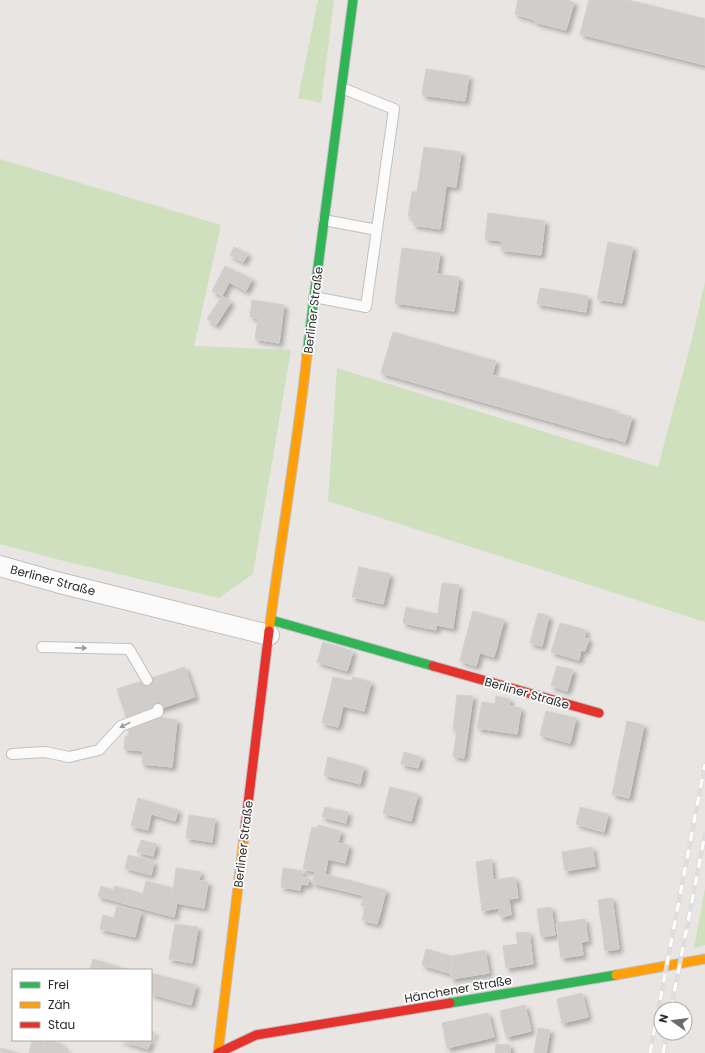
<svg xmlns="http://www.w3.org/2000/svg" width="705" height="1053" font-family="Poppins,sans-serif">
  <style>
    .green { fill: #cfe0be }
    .building { fill: #d0cdcb; stroke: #d3d1ce; filter: url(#shadow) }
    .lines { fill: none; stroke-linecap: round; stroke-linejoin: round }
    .lane-casing { stroke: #c1c0c0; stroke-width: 12 }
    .street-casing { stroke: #c1c0c0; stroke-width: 22 }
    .fast-casing { stroke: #c1c0c0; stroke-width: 11 }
    .slow-casing { stroke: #c1c0c0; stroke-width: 11 }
    .jam-casing { stroke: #c1c0c0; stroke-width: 11 }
    .lane { stroke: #fcfbfb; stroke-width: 10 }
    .street { stroke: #fcfbfb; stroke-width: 20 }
    .fast { stroke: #30b455; stroke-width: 9 }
    .slow { stroke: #ff9f0a; stroke-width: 9 }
    .jam { stroke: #e5322d; stroke-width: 9 }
    .rail-casing { stroke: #dededf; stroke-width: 4.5 }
    .rail { stroke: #fff; stroke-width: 3; stroke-dasharray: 9; stroke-linecap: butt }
    .oneway { fill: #9e9d9d }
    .labels { text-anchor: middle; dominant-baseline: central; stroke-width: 3.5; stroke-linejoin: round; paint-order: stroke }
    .street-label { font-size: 12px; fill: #2b2b2b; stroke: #fff }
  </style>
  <defs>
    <filter id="shadow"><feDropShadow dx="3.5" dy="3.5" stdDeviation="2" flood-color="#0004"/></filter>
  </defs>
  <rect width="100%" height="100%" fill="#e8e5e2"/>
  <path class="green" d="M318 0H334L321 103 298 98Z
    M0 159 221 225 194 346 291 350 253 574 219 598 64 561 0 544Z
    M705 282V622L328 501 337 368 658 467 692 339Z
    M705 888V945L694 948Z"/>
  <path class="building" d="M518 0H567L574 2 566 30 535 22V20L515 14Z
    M589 0H628L705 19V65L580 34Z
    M426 69 469 76 465 101 422 95Z
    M424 147 461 152 456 187 446 186 440 229 413 225 414 217H408L412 192H417Z
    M488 213 545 221 541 255 501 250 502 241 485 239Z
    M608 242 633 247 622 303 597 299Z
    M234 247 248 254 243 262 230 255Z
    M402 248 440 253 437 274 459 277 454 311 395 303Z
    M225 266 235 271 222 296 212 291Z
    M235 271 252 279 246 291 229 282Z
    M540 288 588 296 586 312 537 304Z
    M222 296 231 302 216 325 207 319Z
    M252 300 284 305 279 343 255 339 258 318 250 317Z
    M393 332 496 361 492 375 617 411 609 438 381 373Z
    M616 413 632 417 625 442 609 437Z
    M359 567 390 574 383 604 352 597Z
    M442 583 459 585 453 628 436 625Z
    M406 607 437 614 436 630 403 623Z
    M473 611 504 620 494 657 463 648Z
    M538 613 549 616 542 646 530 643Z
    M560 623 586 630 584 638 589 639 585 651 581 650 579 660 551 652Z
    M323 642 353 651 347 671 317 662Z
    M463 648 480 652 476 666 460 661Z
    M557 666 573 670 567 691 551 686Z
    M185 667 195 697 127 719 117 689Z
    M333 677 352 681 353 677 371 682 364 711 343 706 338 727 322 723Z
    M457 695 473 696 464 758 453 756 457 731 453 730Z
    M496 696 510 699 509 706 521 708 517 734 477 728 482 702 495 704Z
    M546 711 576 718 570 743 540 735Z
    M160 717 177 720 172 767 142 764 143 751 124 749 125 737 128 736 129 727Z
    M627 721 644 725 629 798 612 794Z
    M404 752 421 757 418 768 401 764Z
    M328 757 364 767 360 784 324 775Z
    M390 787 418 794 411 821 383 813Z
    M138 798 151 802 148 813 151 814 148 830 131 826Z
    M151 802 178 810 175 821 148 813Z
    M325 807 348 812 346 823 322 817Z
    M580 807 608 814 604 832 576 824Z
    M189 815 215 819 212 842 186 838Z
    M318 825 341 831 338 843 349 845 345 863 306 854 312 827 317 828Z
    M141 840 156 844 153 856 137 852Z
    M592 847 595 866 565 871 562 852Z
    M306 854 328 859 325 874 303 869Z
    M128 855 154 862 151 875 125 868Z
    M491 859 493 880 515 877 518 898 509 899 511 915 500 917 499 908 482 911 476 862Z
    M176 868 201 872 199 880 175 877Z
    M283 868 303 871 302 877 309 878 308 885 301 884 300 890 281 887Z
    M315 872 356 882 353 893 312 883Z
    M175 877 208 882 204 908 171 902Z
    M146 881 173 888 171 902 177 903 174 917 126 904 130 890 143 894Z
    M356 882 366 885 364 896 353 893Z
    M366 885 386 890 381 910 361 905Z
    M101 886 114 890V886L130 890 126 904 98 896Z
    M612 898 619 949 605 951 598 900Z
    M117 906 141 912 135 937 100 929 103 915 114 918Z
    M365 906 381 910 377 924 362 920Z
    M551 907 555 935 541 937 537 909Z
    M585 919 588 941 581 942 583 955 561 958 556 923Z
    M175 924 198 927 192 963 169 959Z
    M529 932 533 964 506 968 503 946 518 944 516 933Z
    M426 949 451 956 452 974 422 965Z
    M485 950 489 973 451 979V956Z
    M93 959 130 970H90Z
    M151 973 196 985 191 1005 151 994Z
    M582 993 588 1017 562 1023 557 999Z
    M525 1005 531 1031 506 1037 500 1011Z
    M488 1013 494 1037 447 1048 442 1023Z
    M538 1028 550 1030 546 1053H534Z
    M151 1031 154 1032 148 1049 119 1040H151Z
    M32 1040H37L46 1043 47 1040H48L60 1043 68 1053H29Z
    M496 1044 510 1045V1053H495Z
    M1 1048 19 1053H0Z"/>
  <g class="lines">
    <g class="lane-casing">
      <path id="lane" d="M324 220 377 230
        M314 297 366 307 394 109 342 88
        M42 647 129 649 147 680
        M12 754 45 752 69 757 99 750 121 726 158 712V709"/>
    </g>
    <g class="street-casing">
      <path id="street" d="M0 566 60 583 269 635"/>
    </g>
    <g class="fast-casing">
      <path id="fast" d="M307 355 314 297 353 0
        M271 620 433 666
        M450 1003 616 975"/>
    </g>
    <g class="slow-casing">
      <path id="slow" d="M269 631C281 539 297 447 307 355
        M616 975 705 959
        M218 1053 244 837"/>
    </g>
    <g class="jam-casing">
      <path id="jam" d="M433 666 599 713
        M244 837 269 631
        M218 1053 256 1035 450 1003"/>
    </g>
    <use href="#lane" class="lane"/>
    <use href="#street" class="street"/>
    <use href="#fast" class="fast"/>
    <use href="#slow" class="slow"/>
    <use href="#jam" class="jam"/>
    <g class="rail-casing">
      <path id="rail" d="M671 1009 705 834
        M650 1053 705 764
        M663 1053 667 1033"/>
    </g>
    <use href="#rail" class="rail"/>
  </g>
  <defs><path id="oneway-solid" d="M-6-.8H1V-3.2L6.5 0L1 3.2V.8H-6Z"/></defs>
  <g class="oneway">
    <use href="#oneway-solid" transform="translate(81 648) rotate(1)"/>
    <use href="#oneway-solid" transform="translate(125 725) rotate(153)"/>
  </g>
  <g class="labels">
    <g class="street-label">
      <text transform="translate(313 310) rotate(-83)">Berliner Straße</text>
      <text transform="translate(53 580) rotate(15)">Berliner Straße</text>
      <text transform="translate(527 693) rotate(16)">Berliner Straße</text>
      <text transform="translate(243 844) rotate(-83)">Berliner Straße</text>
      <text transform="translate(458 989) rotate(-10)">Hänchener Straße</text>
    </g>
  </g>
  <rect x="12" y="969" width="140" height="72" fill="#ffffff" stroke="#aaaaaa"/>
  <rect x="20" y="982" width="20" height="6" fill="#30b455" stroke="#aaaaaa"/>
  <text x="48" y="989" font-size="12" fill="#2b2b2b">Frei</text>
  <rect x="20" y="1002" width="20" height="6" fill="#ff9f0a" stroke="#aaaaaa"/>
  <text x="48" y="1009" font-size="12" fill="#2b2b2b">Zäh</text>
  <rect x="20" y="1022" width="20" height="6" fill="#e5322d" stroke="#aaaaaa"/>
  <text x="48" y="1029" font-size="12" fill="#2b2b2b">Stau</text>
  <g transform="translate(673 1021) rotate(284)"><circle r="19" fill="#ffffff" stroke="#aaaaaa"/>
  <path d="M0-3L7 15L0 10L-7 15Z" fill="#6d6c6b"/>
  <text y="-6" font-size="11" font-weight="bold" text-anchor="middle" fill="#2b2b2b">N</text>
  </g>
</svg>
